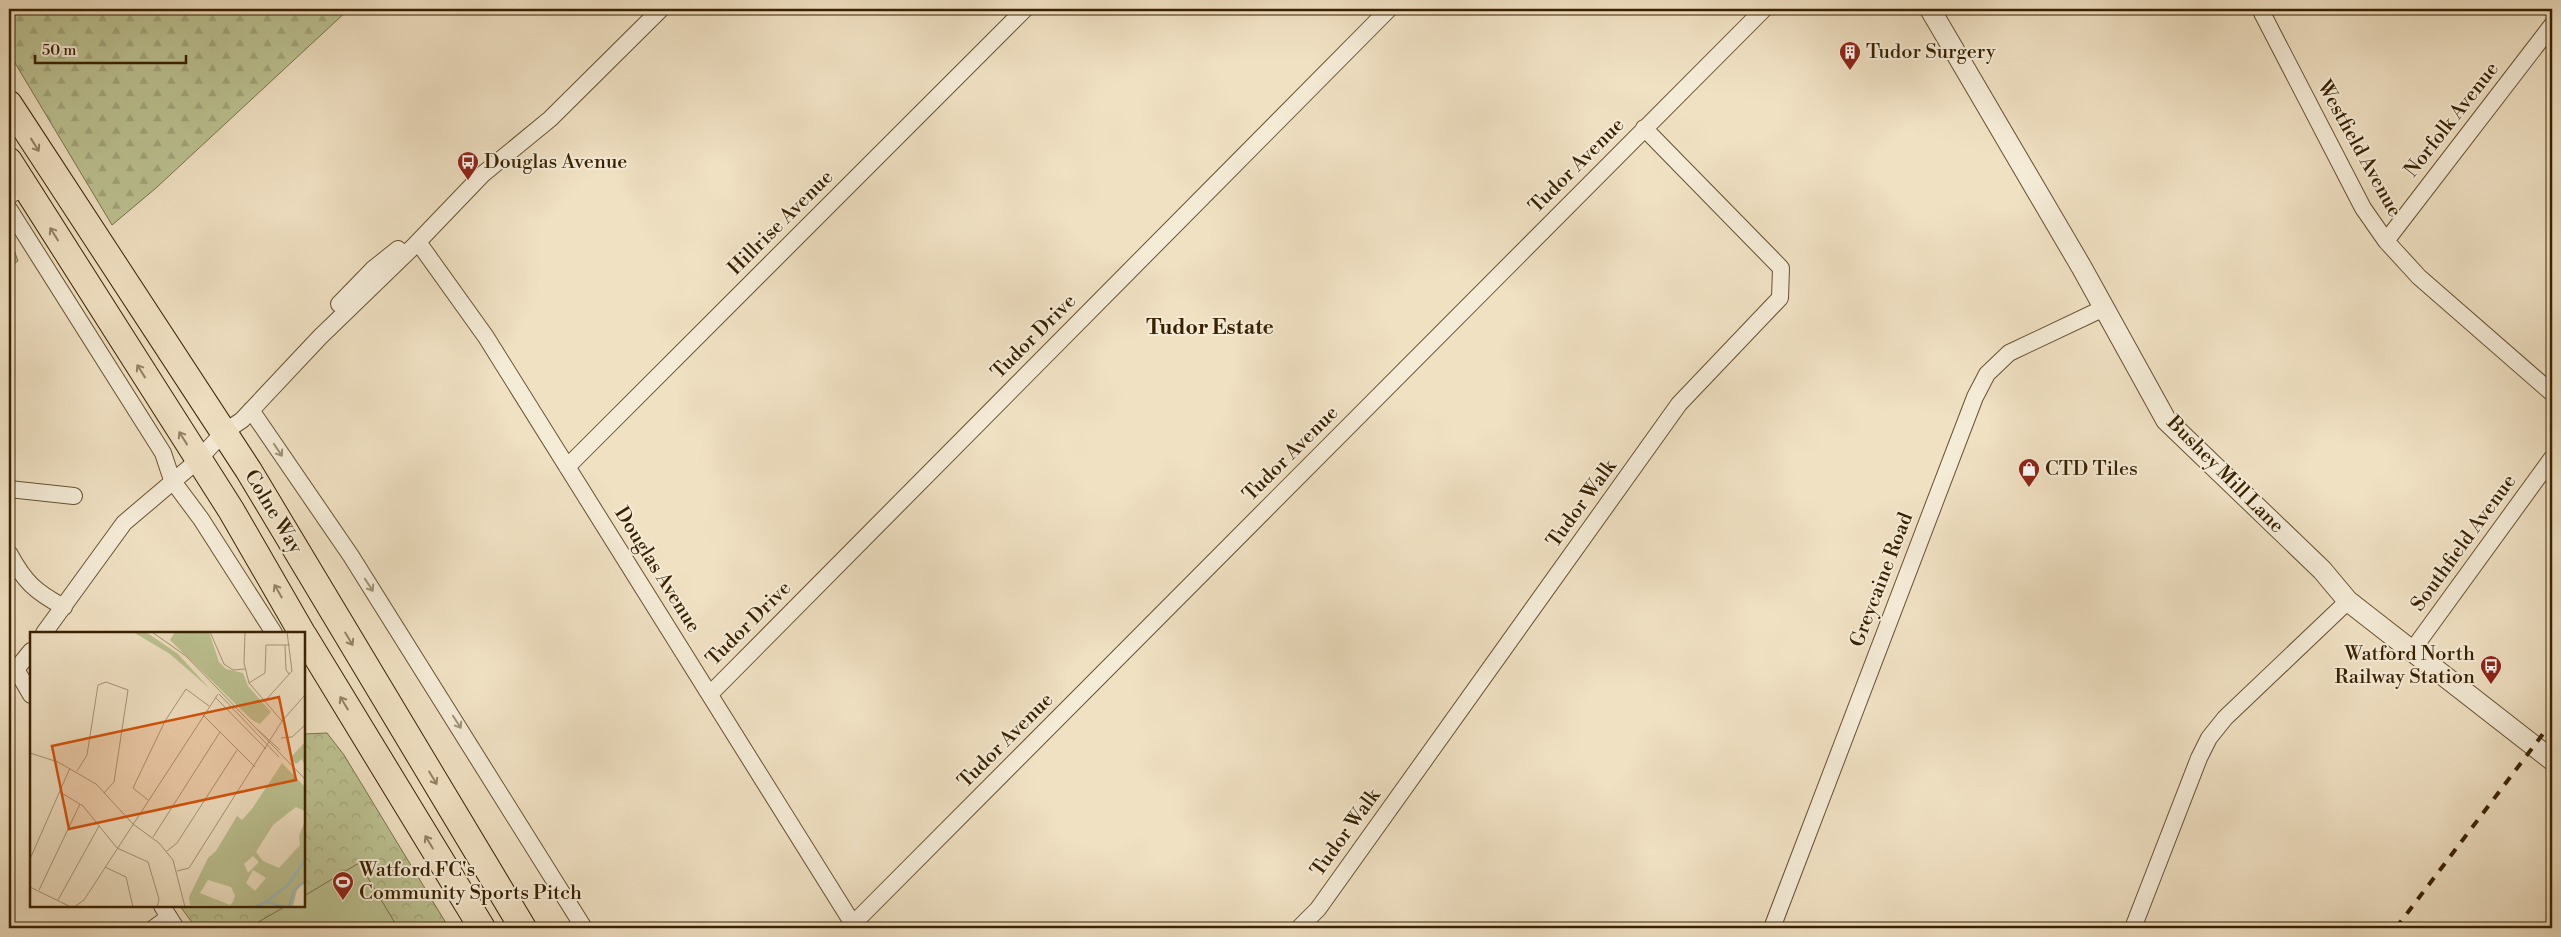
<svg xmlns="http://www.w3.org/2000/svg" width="2561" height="937" font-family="'Libre Bodoni',serif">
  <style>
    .grass { fill: url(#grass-dots); stroke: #7a7249 }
    .forest { fill: url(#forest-firs); stroke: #7a7249 }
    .park { fill: url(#park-crowns); stroke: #7a7249 }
    .pitch { fill: #bcc292; stroke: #7a7249 }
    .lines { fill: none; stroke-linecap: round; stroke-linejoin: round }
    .minor-casing { stroke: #675131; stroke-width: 18 }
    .tertiary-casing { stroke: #675131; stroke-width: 22 }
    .trunk-casing { stroke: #392100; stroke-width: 28 }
    .minor { stroke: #f5ecd8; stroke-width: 16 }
    .tertiary { stroke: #f5ecd8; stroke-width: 20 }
    .trunk { stroke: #f0e1c3; stroke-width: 26 }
    .rail { stroke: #392100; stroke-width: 4; stroke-dasharray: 9 9; stroke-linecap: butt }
    .oneway { stroke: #948162 }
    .oneway2 { stroke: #a09177 }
    .labels { text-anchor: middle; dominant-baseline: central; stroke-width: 4; stroke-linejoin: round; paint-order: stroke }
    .poi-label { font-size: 20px; fill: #392100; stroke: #f5ecd8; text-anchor: start }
    .street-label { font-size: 20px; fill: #392100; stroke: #f5ecd8 }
    .neighbourhood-label { font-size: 21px; font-weight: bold; fill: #392100; stroke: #f5ecd8 }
    .inset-river { fill: none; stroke: #9ebbbd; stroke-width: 2.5 }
    .inset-road { fill: none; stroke: #a79475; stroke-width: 1 }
    .view { fill: #d6530b; fill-opacity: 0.15; stroke: #d6530b; stroke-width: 2.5 }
    .inset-edge { fill: none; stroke: #392100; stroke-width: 2.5 }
  </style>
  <defs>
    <pattern id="grass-dots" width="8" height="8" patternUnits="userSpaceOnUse" patternTransform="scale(1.25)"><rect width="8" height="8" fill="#bcc292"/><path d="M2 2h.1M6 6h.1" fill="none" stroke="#a2a67c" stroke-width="1.8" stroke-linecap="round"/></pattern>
    <pattern id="forest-firs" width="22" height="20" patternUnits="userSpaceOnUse" patternTransform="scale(1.25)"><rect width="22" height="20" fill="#bcc292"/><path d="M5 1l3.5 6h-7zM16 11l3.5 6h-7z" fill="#a2a67c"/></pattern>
    <pattern id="park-crowns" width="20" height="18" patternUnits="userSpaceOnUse" patternTransform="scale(1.25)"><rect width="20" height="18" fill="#bcc292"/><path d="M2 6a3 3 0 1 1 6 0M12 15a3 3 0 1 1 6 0" fill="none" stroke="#a2a67c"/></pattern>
  </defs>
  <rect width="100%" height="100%" fill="#f0e1c3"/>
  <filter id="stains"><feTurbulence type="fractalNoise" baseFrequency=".004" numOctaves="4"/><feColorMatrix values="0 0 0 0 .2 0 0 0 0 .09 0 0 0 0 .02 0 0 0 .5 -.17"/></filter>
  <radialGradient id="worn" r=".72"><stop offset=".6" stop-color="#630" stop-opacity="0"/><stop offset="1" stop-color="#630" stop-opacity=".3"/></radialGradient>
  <path class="grass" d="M9 236 18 261 9 267Z"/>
  <path class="forest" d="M9 9H349L156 188 112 225 9 53Z"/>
  <path class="park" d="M327 733 344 755 449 928H196L180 906H304V734Z"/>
  <path class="pitch" d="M359 863 398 928H248L286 906H304V896Z"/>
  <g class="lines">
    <g class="minor-casing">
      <path id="minor" d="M2260 9 2363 208 2386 241 2419 277 2552 393
        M9 196 24 186
        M9 209 163 453 172 480 201 519 274 633
        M2386 241 2552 25
        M418 242 486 337 853 924
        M339 304 373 269 398 249
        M251 410 351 556 584 928
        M567 467 1025 9
        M9 489 74 496
        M9 553C24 581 35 592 64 607
        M44 633 124 523 197 461 223 433 242 420 320 337 413 247 483 174 550 119 661 9
        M2411 652 2552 458
        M17 671 31 695
        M9 678 31 651
        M710 694 1389 9
        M162 906 176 928
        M154 928 169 917
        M849 928 1764 9
        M1299 928 1318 909 1679 404 1780 298 1781 268 1644 128
        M1772 928 1975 397 1987 374 2009 353 2104 308
        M2133 928 2199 758 2209 738 2225 718 2348 601"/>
    </g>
    <g class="tertiary-casing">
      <path id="tertiary" d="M1930 9 2082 268 2166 420 2322 570 2348 601 2552 760"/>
    </g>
    <g class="trunk-casing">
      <path id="trunk" d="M9 104 249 471 523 928
        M9 161 231 510 302 633
        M304 636 482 928"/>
    </g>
    <use href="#minor" class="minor"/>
    <use href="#tertiary" class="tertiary"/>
    <use href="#trunk" class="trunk"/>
    <path class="rail" d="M2396 928 2552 722"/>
  </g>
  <defs><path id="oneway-shaft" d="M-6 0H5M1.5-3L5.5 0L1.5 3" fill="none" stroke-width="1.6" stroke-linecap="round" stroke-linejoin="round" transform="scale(1.25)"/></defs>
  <g class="oneway">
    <use href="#oneway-shaft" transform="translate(35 145) rotate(58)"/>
    <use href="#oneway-shaft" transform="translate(54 234) rotate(-122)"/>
    <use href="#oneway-shaft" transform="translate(141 371) rotate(-122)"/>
    <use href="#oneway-shaft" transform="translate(183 438) rotate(-122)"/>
    <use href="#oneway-shaft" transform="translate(278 591) rotate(-120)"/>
    <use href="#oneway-shaft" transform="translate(349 639) rotate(59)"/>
    <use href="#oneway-shaft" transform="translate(344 703) rotate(-121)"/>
    <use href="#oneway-shaft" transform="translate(433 778) rotate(59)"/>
    <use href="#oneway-shaft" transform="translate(429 842) rotate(-121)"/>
  </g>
  <g class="oneway2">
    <use href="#oneway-shaft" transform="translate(278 450) rotate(56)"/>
    <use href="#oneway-shaft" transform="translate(369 585) rotate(57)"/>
    <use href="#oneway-shaft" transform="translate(457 722) rotate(57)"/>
  </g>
  <defs>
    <g id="building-pin" transform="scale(1.125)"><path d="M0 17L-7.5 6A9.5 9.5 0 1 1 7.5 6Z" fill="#8f2418" stroke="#f5ecd8"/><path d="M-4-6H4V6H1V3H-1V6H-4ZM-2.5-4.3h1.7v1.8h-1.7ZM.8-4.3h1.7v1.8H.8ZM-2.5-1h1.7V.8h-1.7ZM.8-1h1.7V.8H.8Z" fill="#fff"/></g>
    <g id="bus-pin" transform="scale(1.125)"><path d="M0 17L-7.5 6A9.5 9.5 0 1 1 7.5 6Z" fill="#8f2418" stroke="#f5ecd8"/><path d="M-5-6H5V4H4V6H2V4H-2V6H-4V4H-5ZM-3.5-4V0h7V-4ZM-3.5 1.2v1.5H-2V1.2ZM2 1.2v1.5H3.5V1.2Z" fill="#fff"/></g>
    <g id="shop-pin" transform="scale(1.125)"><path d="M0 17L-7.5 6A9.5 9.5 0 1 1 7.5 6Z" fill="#8f2418" stroke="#f5ecd8"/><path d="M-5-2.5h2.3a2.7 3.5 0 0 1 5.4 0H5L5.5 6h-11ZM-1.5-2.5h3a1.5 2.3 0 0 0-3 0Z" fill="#fff"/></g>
    <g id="stadium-pin" transform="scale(1.125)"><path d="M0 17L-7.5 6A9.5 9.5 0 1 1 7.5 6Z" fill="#8f2418" stroke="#f5ecd8"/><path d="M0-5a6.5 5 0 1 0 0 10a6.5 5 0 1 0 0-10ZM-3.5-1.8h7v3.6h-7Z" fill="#fff"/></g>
  </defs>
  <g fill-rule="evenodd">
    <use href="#building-pin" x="1850" y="52"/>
    <use href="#bus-pin" x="468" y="162"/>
    <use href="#shop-pin" x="2029" y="469"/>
    <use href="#bus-pin" x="2491" y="666"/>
    <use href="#stadium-pin" x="343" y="882"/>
  </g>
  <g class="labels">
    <g class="poi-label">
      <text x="1866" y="52">Tudor Surgery</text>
      <text x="484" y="162">Douglas Avenue</text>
      <text x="2045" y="469">CTD Tiles</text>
      <text x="2475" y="654" text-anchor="end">Watford North<tspan x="2475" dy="23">Railway Station</tspan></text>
      <text x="359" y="870">Watford FC's<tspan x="359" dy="23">Community Sports Pitch</tspan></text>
    </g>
    <g class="street-label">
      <text transform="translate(2452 120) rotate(-52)">Norfolk Avenue</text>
      <text transform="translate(2359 149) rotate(61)">Westfield Avenue</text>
      <text transform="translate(1577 166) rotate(-45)">Tudor Avenue</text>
      <text transform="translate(781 223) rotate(-45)">Hillrise Avenue</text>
      <text transform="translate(1034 337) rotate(-45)">Tudor Drive</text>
      <text transform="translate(1291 454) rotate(-45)">Tudor Avenue</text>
      <text transform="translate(2225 475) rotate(45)">Bushey Mill Lane</text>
      <text transform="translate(1582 504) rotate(-54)">Tudor Walk</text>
      <text transform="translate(273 512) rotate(59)">Colne Way</text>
      <text transform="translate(2464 543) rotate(-54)">Southfield Avenue</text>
      <text transform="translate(657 570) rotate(58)">Douglas Avenue</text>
      <text transform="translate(1882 580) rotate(-69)">Greycaine Road</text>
      <text transform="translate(749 624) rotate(-45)">Tudor Drive</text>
      <text transform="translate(1006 741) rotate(-45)">Tudor Avenue</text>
      <text transform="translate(1346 833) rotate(-54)">Tudor Walk</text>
    </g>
    <g class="neighbourhood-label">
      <text x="1210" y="328">Tudor Estate</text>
    </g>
  </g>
  <g transform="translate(30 632)">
    <rect width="275" height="275" fill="#f0e1c3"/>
    <path d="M275 110V134L272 127 266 132 260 126Z" fill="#bcc292"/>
    <path d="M103 0H116L148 22 179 56 140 22ZM252 131 275 155V179L266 175 243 193 226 220 233 229 249 236 270 213 269 204 275 189V250L267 258 263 274 160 273 159 265 178 226 186 219 207 184 212 188 222 177ZM223 224 229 230 218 241 214 232ZM223 238 236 246 225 259 216 251ZM178 248 201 255 205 264 203 270 200 273 170 261Z" fill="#bcc292" fill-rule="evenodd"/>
    <path d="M145 0H179L189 30 196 37 213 41 218 54 241 80 230 92 222 88 140 8Z" fill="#bcc292"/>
    <path d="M215 57 227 71 218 79 206 66Z" fill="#bcc292"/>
    <path class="inset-river" d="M236 270 258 253 275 228M225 275 236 270 256 275M259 275 264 258 275 249"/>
    <path class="inset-road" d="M122 0 156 24 275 147M180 0 194 32 203 38 215 37M215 0 214 31 219 51 252 89M255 13 256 38 259 42M219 51 235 41 236 13H260M189 62 249 125M185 65 236 117M234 70 262 39 257 0M173 83 225 135M227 97 250 118M251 106 262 105 275 93M0 121 28 130 66 152 103 192 129 211 143 228 155 275M47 139 57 123 68 53 76 50 98 58 84 150 74 161M30 160 53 174 87 216 118 230 129 267 127 275M118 168 103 156 135 89 156 57 179 74M123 205 190 100M137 219 147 211 207 118M0 227 40 136M75 235 96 245 103 275M147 239 159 236 252 89 275 63M0 255 41 275M9 258 50 172M28 268 69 194M44 275 54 268 188 62"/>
    <path class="view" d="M249 65 266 148 39 197 22 114Z"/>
    <rect width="275" height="275" class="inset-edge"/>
  </g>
  <rect width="2561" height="937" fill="none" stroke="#f0e1c3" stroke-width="30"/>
  <rect x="10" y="10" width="2541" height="917" fill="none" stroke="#392100" stroke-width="2.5"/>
  <rect x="15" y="15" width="2531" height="907" fill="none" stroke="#392100"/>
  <path d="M35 55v8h151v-8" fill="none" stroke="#392100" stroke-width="2.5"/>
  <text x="42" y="55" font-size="15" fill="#392100" stroke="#f5ecd8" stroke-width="4" paint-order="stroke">50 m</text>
  <rect width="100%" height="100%" filter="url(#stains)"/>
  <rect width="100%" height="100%" fill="url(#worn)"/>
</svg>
